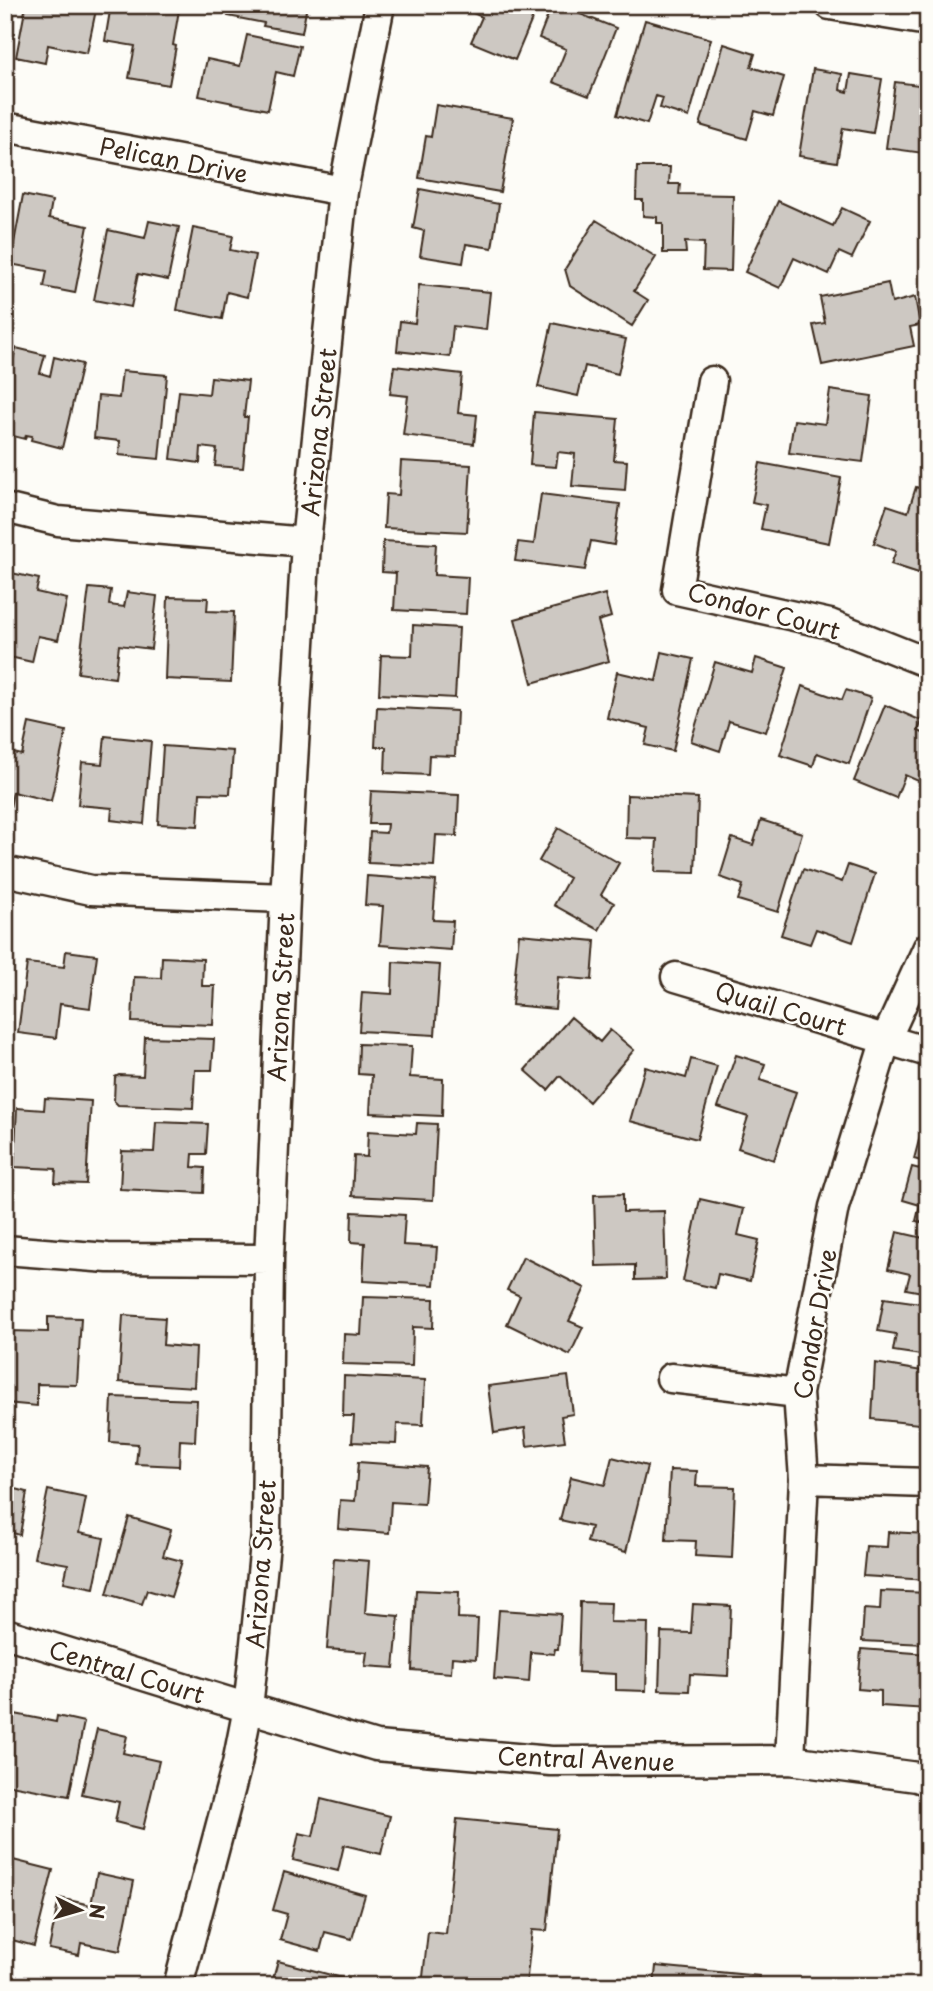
<svg xmlns="http://www.w3.org/2000/svg" width="933" height="1991" font-family="'Playpen Sans',sans-serif">
  <style>
    .building { fill: #cdc8c2; stroke: #3b2a1e; stroke-width: 2 }
    .lines { fill: none; stroke-linecap: round; stroke-linejoin: round }
    .street-casing { stroke: #3b2a1e; stroke-width: 33 }
    .street { stroke: #fdfcf7; stroke-width: 28 }
    .labels { text-anchor: middle; dominant-baseline: central; stroke-width: 5; stroke-linejoin: round; paint-order: stroke }
    .street-label { font-size: 24px; fill: #3b2a1e; stroke: #fdfcf7 }
  </style>
  <rect width="100%" height="100%" fill="#fdfcf7"/>
  <filter id="ink" filterUnits="userSpaceOnUse"><feTurbulence type="fractalNoise" baseFrequency=".0143" numOctaves="2"/><feDisplacementMap in="SourceGraphic" scale="14" xChannelSelector="R" yChannelSelector="G"/><feConvolveMatrix kernelMatrix="1 2 1 2 8 2 1 2 1" color-interpolation-filters="sRGB"/></filter>
  <g filter="url(#ink)">
    <path class="building" d="M5 5H14L5 51Z
      M26 5H97L87 53 48 45 45 63 16 57Z
      M111 5H153L179 10 173 45 176 46 169 85 129 78 135 46 105 41Z
      M230 5H307L302 33 263 26 264 23 228 16Z
      M465 5H538L515 60 471 42 482 17 464 9Z
      M552 5H584L580 14 616 28 589 96 553 82 566 49 539 38Z
      M645 20 711 39 689 117 660 108 663 98 656 96 647 124 617 115Z
      M247 35 300 46 293 76 276 72 268 110 199 96 207 59 240 66Z
      M724 44 755 54 751 67 784 77 773 116 755 111 747 139 700 125Z
      M813 69 842 74 840 90 848 92 851 74 882 79 873 133 843 128 837 162 799 156Z
      M895 82 927 86 925 102H928V173L922 172 924 153 886 148Z
      M436 105 513 118 500 192 419 178 426 136 431 137Z
      M637 167H670L669 184H680L679 194 733 195 731 271 703 270 704 243 685 242 686 253H663V223H657V217L643 216V200H636Z
      M420 189 499 204 492 248 466 244 463 263 420 256 424 231 413 228Z
      M23 195 52 201 49 218 88 226 75 293 44 287 47 271 10 264Z
      M778 201 833 226 842 208 870 221 852 258 839 252 829 274 794 258 780 288 745 272Z
      M596 220 656 257 634 291 648 300 632 326 570 286 565 269Z
      M149 221 179 227 168 280 138 274 131 307 94 300 108 230 145 238Z
      M193 228 233 236 230 250 255 255 247 297 227 292 222 319 177 310Z
      M888 283 892 303 915 297 920 325 910 327 914 346 822 365 813 325 825 323 820 297Z
      M419 285 490 292 486 330 453 326 450 357 397 351 400 321 415 323Z
      M552 323 626 339 618 374 585 366 578 396 538 387Z
      M16 348 45 355 40 373 50 376 54 357 82 364 62 448 31 440 32 436 26 435 25 439 5 434V391Z
      M394 366 462 374 458 413 477 415 474 444 403 435 408 396 390 394Z
      M122 371 167 375 159 459 119 455 120 441 94 438 98 396 119 398Z
      M211 377 248 381 244 417H248L243 468 215 466 217 449 201 447 200 463 171 459 179 391 209 394Z
      M830 390 872 396 863 462 789 453 794 420 825 424Z
      M534 412 618 419 614 460 627 461 625 490 572 486 575 454 558 452 556 467 530 465Z
      M401 461 471 465 467 532 384 528 386 494 399 495Z
      M760 463 841 478 829 543 761 529 766 505 752 502Z
      M916 487 928 491V576L891 564 896 551 874 543 887 505 908 512Z
      M541 494 620 504 614 545 591 541 585 570 515 561 518 542 534 544Z
      M383 541 436 544 434 575 468 577 466 614 394 610 396 573 382 572Z
      M7 572 39 579 36 592 67 599 58 640 38 636 32 662 5 656Z
      M89 588 111 590 109 605 124 607 127 592 157 596 151 649 119 645 115 678 78 673Z
      M605 594 611 617 598 621 609 661 532 683 515 619Z
      M168 597 208 598 207 611 234 612 231 682 165 679Z
      M413 625 459 628 455 698 379 694 381 655 412 656Z
      M662 652 693 659 673 751 645 745 649 728 607 718 617 672 656 681Z
      M756 658 787 668 766 732 729 721 720 751 691 741 715 662 752 673Z
      M802 686 842 700 846 690 871 698 849 764 817 753 813 766 780 755Z
      M885 705 922 721 918 731 928 735V777L925 784 905 775 896 798 854 781Z
      M377 707 457 711 455 756 429 755 428 775 385 773 386 747H375Z
      M29 723 66 731 51 801 13 792 10 808 5 807V751L22 755Z
      M105 736 151 741 144 824 111 820 112 808 78 805 82 762 102 764Z
      M163 746 233 751 230 794 200 793 198 826 158 824Z
      M371 791 459 795 457 836 436 835 434 866 368 863 370 832 386 833 387 824H369Z
      M627 795 698 798 695 873 655 872 657 839 626 838Z
      M761 820 802 833 778 912 738 900 743 885 720 877 732 838 753 845Z
      M558 828 619 863 601 895 614 903 599 930 554 905 569 878 539 861Z
      M848 865 875 874 853 942 816 929 810 944 781 935 803 869 842 882Z
      M367 876 436 881 433 920 453 921 451 950 380 945 383 906 365 905Z
      M519 934 595 941 592 980 558 977 555 1009 512 1005Z
      M66 951 97 955 90 1008 60 1004 56 1038 18 1033 27 963 64 967Z
      M162 957 203 959 202 986H215L213 1025 132 1022 134 977 161 978Z
      M393 962 440 965 435 1035 359 1031 362 992 392 994Z
      M571 1017 600 1042 610 1030 634 1050 589 1102 560 1076 548 1090 525 1070Z
      M145 1037 214 1039 212 1070H195L193 1108 118 1105 114 1101 115 1077 119 1075 143 1076Z
      M359 1044 412 1046 410 1077 443 1079 442 1116 370 1113 372 1075 358 1074Z
      M736 1055 765 1064 760 1080 796 1092 774 1160 738 1148 748 1117 718 1107Z
      M691 1059 717 1066 697 1139 630 1121 645 1067 686 1078Z
      M45 1098 91 1101 86 1184 55 1183 56 1169 14 1167 17 1108 44 1110Z
      M156 1122 208 1124 206 1154H193L192 1167 205 1168 204 1193 120 1189 122 1151 154 1152Z
      M417 1123 437 1124 433 1200 352 1196 354 1156 367 1157 368 1131 416 1134Z
      M923 1125 928 1126V1163L914 1159Z
      M912 1167 928 1171V1224L916 1221 920 1205 903 1200Z
      M623 1194V1212L664 1211 666 1279 635 1280V1265L596 1266 594 1195Z
      M700 1199 744 1209 738 1235 759 1240 750 1281 718 1274 715 1288 683 1281Z
      M352 1212 405 1215 403 1245 437 1247 434 1285 363 1281 365 1243 351 1242Z
      M897 1232 928 1239V1293L906 1289 910 1274 888 1269Z
      M523 1257 585 1288 569 1321 583 1327 570 1355 507 1324 520 1296 507 1290Z
      M363 1297 434 1299 433 1328 413 1327 412 1366 343 1364 344 1334 361 1335Z
      M884 1298 928 1304V1356L893 1351 896 1334 878 1331Z
      M123 1315 165 1318 163 1345 196 1348 194 1387 119 1382Z
      M48 1317 81 1318 77 1385 37 1384V1406L6 1403 10 1331 48 1332Z
      M875 1363 928 1372V1425L872 1419Z
      M344 1376 425 1380 423 1425 397 1424 396 1444 352 1442 354 1416H343Z
      M568 1376 573 1414 561 1416 565 1441 527 1446 525 1428 494 1433 488 1386Z
      M112 1397 197 1400 195 1441 180 1440 179 1466 136 1464 138 1444 110 1442Z
      M612 1457 647 1466 626 1552 587 1542 591 1527 560 1520 571 1477 605 1485Z
      M358 1462 427 1467 424 1504 391 1502 389 1533 338 1529 340 1500 355 1501Z
      M670 1470 697 1471 696 1486 735 1487 732 1558 695 1556 696 1541 666 1540Z
      M5 1486 27 1492 20 1535 5 1531Z
      M48 1490 86 1498 79 1533 104 1538 94 1588 64 1582 68 1564 34 1558Z
      M129 1517 171 1530 163 1556 182 1561 171 1597 147 1590 142 1604 107 1594Z
      M888 1532 928 1534V1580L863 1576 866 1546 887 1547Z
      M334 1558 369 1561 365 1613 399 1616 394 1668 365 1666 367 1652 327 1649Z
      M416 1590 459 1592 458 1618 478 1619 476 1659 452 1657 451 1673 412 1670Z
      M881 1591 928 1593 925 1644 862 1641 864 1609 880 1610Z
      M580 1602 611 1603 610 1622 648 1623 646 1691 616 1690V1674L578 1672Z
      M693 1604 731 1606 728 1676 690 1674 689 1691 659 1690 661 1632 691 1633Z
      M499 1610 561 1614 558 1649H555L554 1654 531 1652 529 1682 494 1679Z
      M861 1649 928 1654V1709L881 1706V1691L858 1689Z
      M15 1714 56 1722 57 1716 84 1722 69 1796 5 1784V1761Z
      M97 1729 127 1736 123 1753 159 1761 143 1829 115 1822 119 1802 82 1794Z
      M321 1799 390 1816 381 1854 344 1845 338 1871 293 1860 299 1833 313 1836Z
      M457 1819 557 1829 547 1931 532 1930 526 1986H422L428 1932 446 1934Z
      M5 1858 53 1870 34 1946 5 1938V1928L11 1908 5 1906Z
      M284 1872 365 1895 352 1939 325 1932 320 1951 280 1940 287 1914 273 1910Z
      M97 1873 134 1881 120 1951 81 1943 79 1955 49 1949 59 1898 91 1905Z
      M278 1961 346 1979 344 1986H271Z
      M656 1966 759 1976 758 1986H654Z"/>
    <g class="lines">
      <g class="street-casing">
        <path id="street" d="M830 5 928 21
          M5 127 343 191
          M712 381 677 590 830 624 928 663
          M5 508 58 521 306 542
          M5 871 91 890 285 898
          M676 977 928 1052
          M5 1250 108 1258 269 1259
          M671 1378 798 1393
          M804 1479 928 1483
          M5 1633 248 1708 376 1746 551 1761 790 1760 917 1777 928 1781
          M790 1760 804 1479 798 1393 834 1207 886 1039 928 947
          M178 1986 237 1764 248 1708 255 1643 266 1534 269 1259 285 898 306 542 343 191 380 5"/>
      </g>
      <use href="#street" class="street"/>
    </g>
  </g>
  <g class="labels">
    <g class="street-label">
      <text transform="translate(174 159) rotate(11)">Pelican Drive</text>
      <text transform="translate(318 432) rotate(-84)">Arizona Street</text>
      <text transform="translate(764 610) rotate(15)">Condor Court</text>
      <text transform="translate(280 997) rotate(-87)">Arizona Street</text>
      <text transform="translate(781 1008) rotate(16)">Quail Court</text>
      <text transform="translate(814 1324) rotate(-80)">Condor Drive</text>
      <text transform="translate(260 1564) rotate(-86)">Arizona Street</text>
      <text transform="translate(127 1671) rotate(17)">Central Court</text>
      <text transform="translate(586 1758) rotate(2)">Central Avenue</text>
    </g>
  </g>
  <rect width="933" height="1991" fill="none" stroke="#fdfcf7" stroke-width="28"/>
  <rect x="14" y="14" width="905" height="1963" fill="none" stroke="#3b2a1e" stroke-width="2.5" filter="url(#ink)"/>
  <g transform="translate(80 1910) rotate(95)" stroke="#fdfcf7" stroke-width="5" paint-order="stroke">
  <path d="M0-5L12 26L0 18L-12 26Z" fill="#3b2a1e"/>
  <text y="-10" font-size="19" font-weight="bold" text-anchor="middle" fill="#3b2a1e">N</text>
  </g>
</svg>
